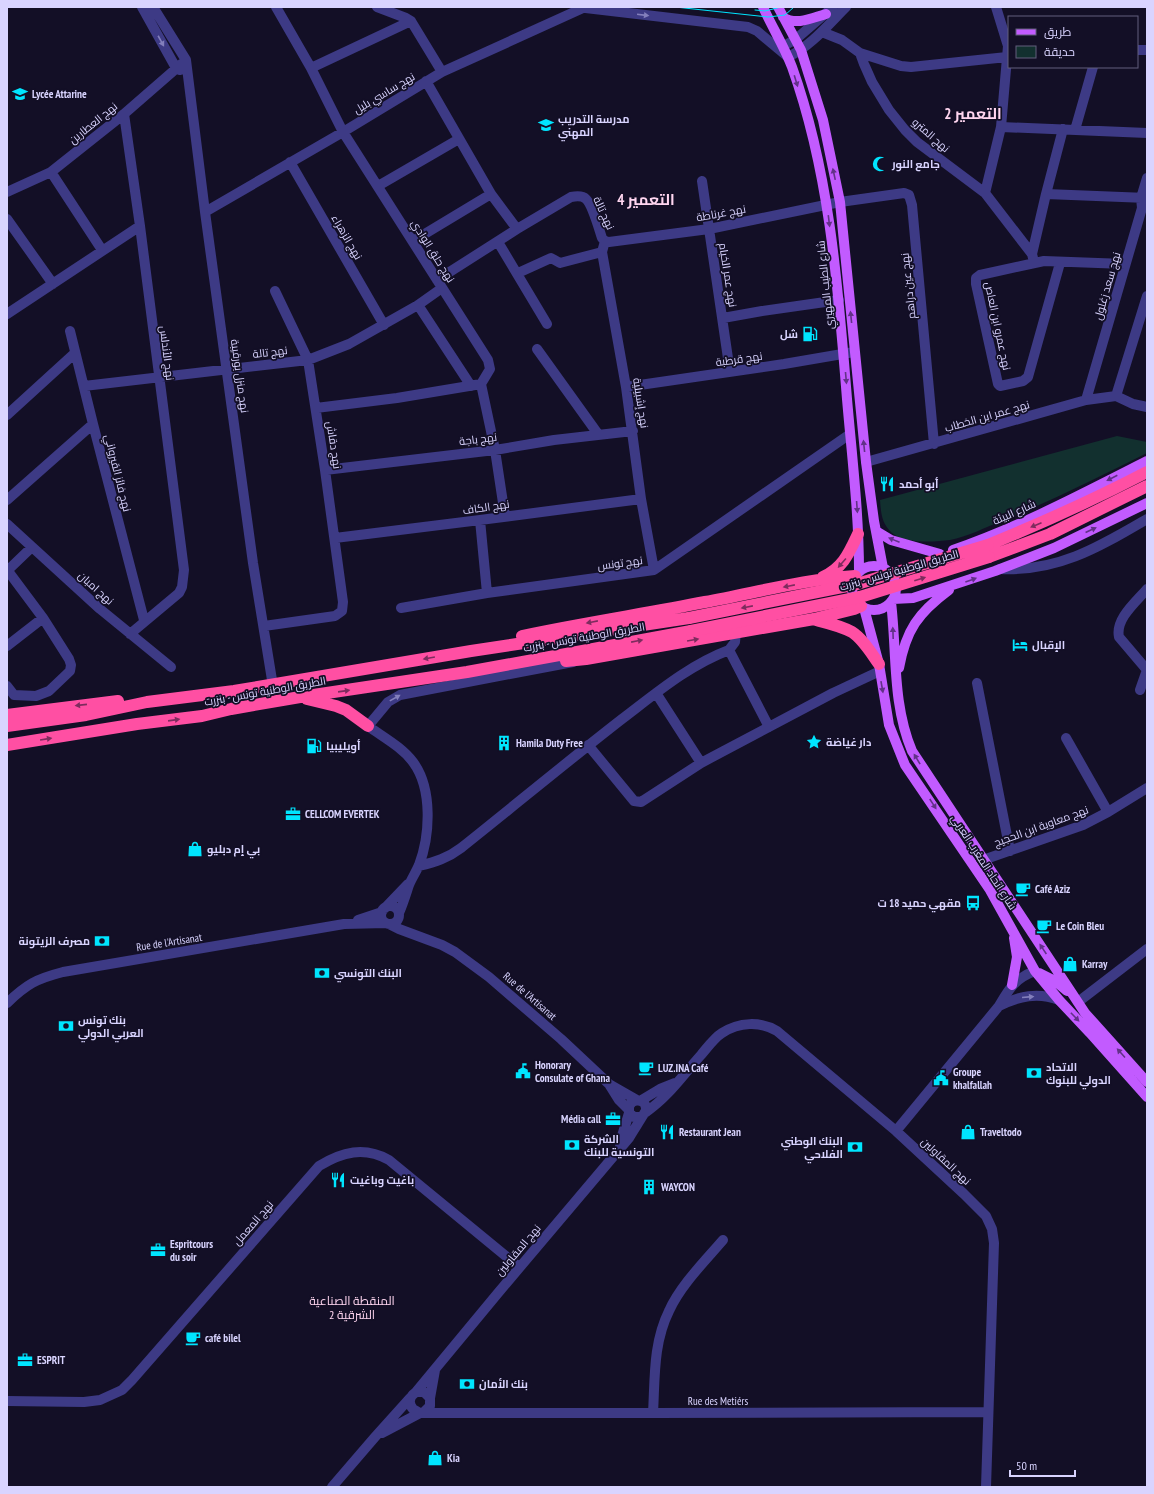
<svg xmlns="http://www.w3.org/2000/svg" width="1154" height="1494" font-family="'PT Sans Narrow',Cairo,sans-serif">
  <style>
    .green { fill: #12302f }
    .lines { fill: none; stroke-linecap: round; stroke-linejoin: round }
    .minor { stroke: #3d3a85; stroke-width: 10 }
    .major { stroke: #c25bff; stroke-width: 10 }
    .highway { stroke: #ff4fa3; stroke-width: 12 }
    .tram { stroke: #00e5ff; stroke-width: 1 }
    .highway-bridge { stroke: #ff4fa3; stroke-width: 12 }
    .oneway { fill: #837fbc }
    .oneway2 { fill: #623188 }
    .oneway3 { fill: #7d2c5e }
    .labels { text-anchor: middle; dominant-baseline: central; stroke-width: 3.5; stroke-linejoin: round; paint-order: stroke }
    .street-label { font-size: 11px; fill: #d9d4ff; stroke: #130f26 }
    .poi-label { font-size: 11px; font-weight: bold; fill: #d9d4ff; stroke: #130f26; text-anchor: start }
    .neighbourhood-label { font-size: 12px; fill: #ffd6f0; stroke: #130f26 }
    .district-label { font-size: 15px; font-weight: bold; fill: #ffd6f0; stroke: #130f26 }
  </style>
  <rect width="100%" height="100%" fill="#130f26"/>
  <path class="green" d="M1117 436 1147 442V453C1099 477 1051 501 1002 521 986 527 967 537 950 540 934 542 905 544 892 533 881 523 881 512 880 500Z"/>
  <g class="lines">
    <path class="minor" d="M142 7 176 68 180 70
      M153 7 186 60 205 212 253 563 272 680
      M276 7 311 68 343 132 488 360 490 369 481 384
      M377 7 406 18 411 21 442 72
      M577 7 748 27 757 31 788 57C811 46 828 25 846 7
      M822 32 842 40 860 53 864 64 872 82 889 110 905 130 917 142 985 193 1032 254
      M782 47 796 39 833 7
      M1137 50H1147
      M860 53 901 66 911 67 1007 57
      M311 68 411 21
      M426 81 491 194 517 229
      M124 114 140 226 184 570 182 587 179 593 130 634
      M1001 127 1147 133
      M1075 130 1093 67
      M290 162 384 325
      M51 172 102 250
      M702 181 730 372
      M378 186 459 139
      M7 192 51 172 124 114 186 60
      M985 193 1001 127 1008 46 996 7
      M1046 194 1147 198
      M205 212 343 132 442 72 583 8
      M7 219 53 284
      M413 241 491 194
      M605 241 609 242 709 229 840 202 904 193 909 195 912 205 934 444
      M605 241 602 252 626 387 641 499 654 570
      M498 242 547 324
      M1033 258 1032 254 1046 194 1063 129
      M1060 263 1028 377 1023 381 1000 386 998 384 976 284V278L980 275 1044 261 1125 264
      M518 273 551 258 560 263 602 252
      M437 280 517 229 571 197C576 196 582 195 586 199 592 204 599 229 602 238L605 241
      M418 305 471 386
      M7 314 140 226
      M723 318 762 311 839 300
      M70 331 93 424 144 620
      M537 349 598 434
      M481 384 495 450 505 516
      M84 386 308 360 349 344 418 305 442 288
      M626 387 784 364 854 352
      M1116 396 1147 296
      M1116 396 1133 404 1147 407
      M1086 400 1142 208 1141 198 1147 178
      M316 408 397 398 481 384
      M7 415 75 353
      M866 462 1086 400 1116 396
      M325 470 495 450 554 440 633 431
      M7 500 93 424
      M480 520 487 593
      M7 524 100 609 171 667
      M335 538 480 520 641 499
      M1000 569C1058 572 1099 547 1147 519
      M7 571 32 547
      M401 608 487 593 654 570 850 434
      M264 626 335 616 342 611 343 602 325 470 308 360 275 291
      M7 646 43 618
      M729 650 735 642 736 632
      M1147 670 1119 637C1115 619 1136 602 1147 589
      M977 683 1010 851
      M7 686 14 695 36 696 49 691 70 671 71 665 69 659 43 618 8 571
      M1140 690 1147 670
      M656 693 701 763
      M1066 738 1108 812
      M588 745 634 801 641 802 701 763 833 693 880 671
      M983 860 1083 825 1108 812 1147 788
      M419 866C435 862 448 858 461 848 515 805 568 761 622 719 655 694 689 665 729 650L769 727
      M381 915a9 9 0 1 1 18 0a9 9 0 1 1-18 0Z
      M385 908 408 884
      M399 913C403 904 406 894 409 885 412 878 416 872 419 865 430 836 433 789 413 762 402 747 383 737 368 726L388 702 400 695 573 662
      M358 920 382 912
      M389 924 399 929 442 945 455 952 489 977 561 1039 609 1084 619 1100 628 1109
      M1078 1002 1147 949
      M7 1003C27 984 36 979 63 972L344 924 386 923
      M999 1006C1019 996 1038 992 1059 1000
      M609 1084 637 1100
      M640 1101 660 1089 675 1083
      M646 1112C668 1097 683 1075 701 1055 707 1048 714 1038 722 1033 739 1022 760 1021 777 1031L896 1131 964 1194 986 1216 992 1229 994 1243 986 1487
      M896 1131 999 1006C1009 989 1015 978 1035 971
      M620 1147 622 1136 629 1113
      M416 1392 498 1293 629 1138C631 1134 645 1113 646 1110 647 1099 634 1097 629 1106V1113L634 1117H641
      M430 1398 435 1370
      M7 1401 84 1402 100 1400 122 1390 132 1380 319 1166C342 1152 364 1146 389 1160L519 1267
      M424 1412 430 1406V1398L424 1392H416C409 1397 408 1403 413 1409L420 1413H653L988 1412
      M653 1413C655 1379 653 1343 669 1311 680 1286 705 1261 723 1240
      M382 1433 420 1413
      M332 1487 375 1437 410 1398"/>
    <path class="major" d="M763 7C772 27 784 46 792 67 830 173 838 287 847 399 852 457 859 514 859 571
      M778 7 801 50 823 120 840 202 866 462 874 521 883 568
      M783 17C796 26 812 18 826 14
      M876 531 891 540 940 554
      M953 550C1020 527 1084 493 1147 461
      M852 588a22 22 0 1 1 44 0a22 22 0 1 1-44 0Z
      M893 599 913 598 995 571 1054 548 1147 503
      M891 602C897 651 892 704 912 751L1085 1013 1147 1082
      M864 608 879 664 889 725 905 765 990 890 1035 971 1059 1000 1090 1033 1147 1097
      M899 668C906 630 918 613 949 590
      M1039 973 1055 981 1067 991
      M1012 985 1017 957 1014 938"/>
    <path class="highway" d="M988 545C1042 523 1095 499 1147 472
      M989 557 1050 534 1147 486
      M823 577C843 568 849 553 858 534
      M816 620C828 623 841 626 852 632 863 639 871 653 879 664
      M522 636C583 623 644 614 705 602 755 593 805 579 855 576
      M566 661 586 659 814 619 854 609 861 606
      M307 699 336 706 346 710 368 726
      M7 715 118 701
      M7 726 86 715 147 702 234 691 471 651 689 618
      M7 745 137 724 202 716 231 709 300 697 467 672 691 631"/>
    <path class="tram" d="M675 7 768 17 785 15 794 7
      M755 10 765 11 781 7"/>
    <path class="highway-bridge" d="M689 618 857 584 988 545
      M691 631 860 597 989 557"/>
  </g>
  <defs><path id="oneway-solid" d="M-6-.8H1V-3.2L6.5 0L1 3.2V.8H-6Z"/></defs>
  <g class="oneway">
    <use href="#oneway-solid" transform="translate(643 15) rotate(7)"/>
    <use href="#oneway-solid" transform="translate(161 41) rotate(61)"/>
    <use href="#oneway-solid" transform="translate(395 698) rotate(-29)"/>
    <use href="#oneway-solid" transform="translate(1028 997) rotate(-5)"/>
  </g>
  <g class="oneway2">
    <use href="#oneway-solid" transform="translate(796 81) rotate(73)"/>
    <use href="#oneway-solid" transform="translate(834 174) rotate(-102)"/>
    <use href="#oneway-solid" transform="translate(829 221) rotate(83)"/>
    <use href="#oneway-solid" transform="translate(851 317) rotate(-96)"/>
    <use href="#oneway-solid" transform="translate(846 378) rotate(85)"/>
    <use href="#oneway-solid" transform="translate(864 446) rotate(-96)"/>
    <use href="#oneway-solid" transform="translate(1112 478) rotate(153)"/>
    <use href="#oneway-solid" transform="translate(857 507) rotate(86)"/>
    <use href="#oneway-solid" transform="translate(1091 530) rotate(-25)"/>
    <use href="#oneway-solid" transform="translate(894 540) rotate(-158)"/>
    <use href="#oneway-solid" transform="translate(971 580) rotate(-20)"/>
    <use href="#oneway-solid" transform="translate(893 633) rotate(-92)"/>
    <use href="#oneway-solid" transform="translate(882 687) rotate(80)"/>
    <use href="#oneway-solid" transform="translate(917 759) rotate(-121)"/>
    <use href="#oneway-solid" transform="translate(933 804) rotate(57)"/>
    <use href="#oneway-solid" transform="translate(1043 949) rotate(-124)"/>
    <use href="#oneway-solid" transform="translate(1075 1017) rotate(46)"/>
    <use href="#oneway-solid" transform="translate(1121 1053) rotate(-132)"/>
  </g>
  <g class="oneway3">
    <use href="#oneway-solid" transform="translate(1036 525) rotate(157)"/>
    <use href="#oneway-solid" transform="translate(842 563) rotate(131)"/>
    <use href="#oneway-solid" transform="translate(920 579) rotate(-17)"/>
    <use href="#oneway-solid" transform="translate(789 586) rotate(169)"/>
    <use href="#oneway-solid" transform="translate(747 607) rotate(169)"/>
    <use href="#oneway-solid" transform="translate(592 622) rotate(169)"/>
    <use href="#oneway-solid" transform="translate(693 640) rotate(-10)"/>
    <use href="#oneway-solid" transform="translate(637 641) rotate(-11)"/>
    <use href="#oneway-solid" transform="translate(429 658) rotate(170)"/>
    <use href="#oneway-solid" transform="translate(344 691) rotate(-8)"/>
    <use href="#oneway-solid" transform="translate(81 705) rotate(174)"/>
    <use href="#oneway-solid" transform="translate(174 720) rotate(-8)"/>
    <use href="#oneway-solid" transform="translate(46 739) rotate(-9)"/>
  </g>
  <defs>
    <g id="school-bare" transform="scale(1.2)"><path d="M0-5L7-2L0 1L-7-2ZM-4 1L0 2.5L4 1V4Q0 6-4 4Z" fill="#00e5ff" stroke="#130f26" stroke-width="2.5" paint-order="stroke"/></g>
    <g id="mosque-bare" transform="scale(1.2)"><path d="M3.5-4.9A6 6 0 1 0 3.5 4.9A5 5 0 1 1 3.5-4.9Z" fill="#00e5ff" stroke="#130f26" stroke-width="2.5" paint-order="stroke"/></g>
    <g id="fuel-bare" transform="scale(1.2)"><path d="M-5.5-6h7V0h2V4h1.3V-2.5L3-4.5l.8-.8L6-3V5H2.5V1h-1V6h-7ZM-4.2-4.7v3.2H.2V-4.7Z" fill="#00e5ff" stroke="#130f26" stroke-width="2.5" paint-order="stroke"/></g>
    <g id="restaurant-bare" transform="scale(1.2)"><path d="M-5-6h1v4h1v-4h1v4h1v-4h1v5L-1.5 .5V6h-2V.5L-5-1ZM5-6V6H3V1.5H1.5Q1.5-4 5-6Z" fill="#00e5ff" stroke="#130f26" stroke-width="2.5" paint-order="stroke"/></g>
    <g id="hotel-bare" transform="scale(1.2)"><path d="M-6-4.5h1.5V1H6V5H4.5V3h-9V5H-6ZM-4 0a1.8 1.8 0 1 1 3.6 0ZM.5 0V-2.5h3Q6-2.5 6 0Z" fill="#00e5ff" stroke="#130f26" stroke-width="2.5" paint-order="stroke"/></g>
    <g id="sight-bare" transform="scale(1.2)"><path d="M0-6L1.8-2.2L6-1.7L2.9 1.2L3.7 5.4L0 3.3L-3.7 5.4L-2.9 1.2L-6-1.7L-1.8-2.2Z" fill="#00e5ff" stroke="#130f26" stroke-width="2.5" paint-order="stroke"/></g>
    <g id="building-bare" transform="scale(1.2)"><path d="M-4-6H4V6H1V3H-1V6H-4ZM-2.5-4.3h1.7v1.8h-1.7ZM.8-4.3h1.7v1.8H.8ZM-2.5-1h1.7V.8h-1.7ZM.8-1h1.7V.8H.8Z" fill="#00e5ff" stroke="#130f26" stroke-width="2.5" paint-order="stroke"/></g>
    <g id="office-bare" transform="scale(1.2)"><path d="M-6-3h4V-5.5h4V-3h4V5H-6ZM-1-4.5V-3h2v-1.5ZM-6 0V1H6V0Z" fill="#00e5ff" stroke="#130f26" stroke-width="2.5" paint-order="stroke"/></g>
    <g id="shop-bare" transform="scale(1.2)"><path d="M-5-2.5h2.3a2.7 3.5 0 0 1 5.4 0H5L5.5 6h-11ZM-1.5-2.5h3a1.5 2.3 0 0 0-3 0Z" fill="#00e5ff" stroke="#130f26" stroke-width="2.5" paint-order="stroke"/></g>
    <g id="cafe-bare" transform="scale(1.2)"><path d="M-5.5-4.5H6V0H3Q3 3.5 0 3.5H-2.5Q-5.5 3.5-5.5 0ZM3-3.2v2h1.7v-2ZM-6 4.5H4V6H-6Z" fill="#00e5ff" stroke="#130f26" stroke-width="2.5" paint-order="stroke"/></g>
    <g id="bus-bare" transform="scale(1.2)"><path d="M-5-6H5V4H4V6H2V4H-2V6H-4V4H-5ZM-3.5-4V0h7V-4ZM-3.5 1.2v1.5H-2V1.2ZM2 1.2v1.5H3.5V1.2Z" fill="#00e5ff" stroke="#130f26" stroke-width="2.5" paint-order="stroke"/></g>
    <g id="bank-bare" transform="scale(1.2)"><path d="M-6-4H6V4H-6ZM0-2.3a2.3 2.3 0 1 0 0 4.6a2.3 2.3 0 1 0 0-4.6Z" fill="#00e5ff" stroke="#130f26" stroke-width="2.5" paint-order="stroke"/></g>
    <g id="civic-bare" transform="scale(1.2)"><path d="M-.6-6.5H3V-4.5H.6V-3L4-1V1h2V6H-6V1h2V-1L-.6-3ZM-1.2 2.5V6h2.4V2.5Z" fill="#00e5ff" stroke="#130f26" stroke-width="2.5" paint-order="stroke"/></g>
  </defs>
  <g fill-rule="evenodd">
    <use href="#school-bare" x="20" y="94"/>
    <use href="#school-bare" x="546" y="125"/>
    <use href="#mosque-bare" x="880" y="164"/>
    <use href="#fuel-bare" x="810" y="334"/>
    <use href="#restaurant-bare" x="887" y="484"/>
    <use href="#hotel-bare" x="1020" y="645"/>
    <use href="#sight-bare" x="814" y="742"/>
    <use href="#building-bare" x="504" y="743"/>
    <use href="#fuel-bare" x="314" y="746"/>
    <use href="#office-bare" x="293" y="814"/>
    <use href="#shop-bare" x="195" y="849"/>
    <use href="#cafe-bare" x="1023" y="889"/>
    <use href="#bus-bare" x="973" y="903"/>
    <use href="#cafe-bare" x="1044" y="926"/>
    <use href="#bank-bare" x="102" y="941"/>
    <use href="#shop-bare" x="1070" y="964"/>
    <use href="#bank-bare" x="322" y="973"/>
    <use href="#bank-bare" x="66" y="1026"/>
    <use href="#cafe-bare" x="646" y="1068"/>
    <use href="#civic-bare" x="523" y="1071"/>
    <use href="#bank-bare" x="1034" y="1073"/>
    <use href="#civic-bare" x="941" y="1078"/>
    <use href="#office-bare" x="613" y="1119"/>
    <use href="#restaurant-bare" x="667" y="1132"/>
    <use href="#shop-bare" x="968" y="1132"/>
    <use href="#bank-bare" x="572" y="1145"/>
    <use href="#bank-bare" x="855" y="1147"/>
    <use href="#restaurant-bare" x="338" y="1180"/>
    <use href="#building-bare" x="649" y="1187"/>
    <use href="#office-bare" x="158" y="1250"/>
    <use href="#cafe-bare" x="193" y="1338"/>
    <use href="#office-bare" x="25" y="1360"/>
    <use href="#bank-bare" x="467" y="1384"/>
    <use href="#shop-bare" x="435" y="1458"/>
  </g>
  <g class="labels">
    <g class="street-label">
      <text transform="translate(384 93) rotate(-31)">نهج ساسي بليل</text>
      <text transform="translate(93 123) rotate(-39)">نهج العطارين</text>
      <text transform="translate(931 135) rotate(41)">نهج المترو</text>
      <text transform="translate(604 213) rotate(65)">نهج تالة</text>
      <text transform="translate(721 213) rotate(-10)">نهج غرناطة</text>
      <text transform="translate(347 237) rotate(60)">نهج الزهراء</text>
      <text transform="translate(433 251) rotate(58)">نهج حلق الوادي</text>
      <text transform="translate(728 275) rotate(81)">نهج عمر الخيام</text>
      <text transform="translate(825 285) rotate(-96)">شارع الطيب المهيري</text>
      <text transform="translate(908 286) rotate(-96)">نهج عين دراهم</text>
      <text transform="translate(1107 286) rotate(-74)">نهج سعد زغلول</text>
      <text transform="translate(998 326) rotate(78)">نهج عمرو ابن العاص</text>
      <text transform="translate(270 352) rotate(-7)">نهج تالة</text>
      <text transform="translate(167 353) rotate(83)">نهج الأندلس</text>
      <text transform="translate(739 359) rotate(-8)">نهج قرطبة</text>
      <text transform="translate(240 376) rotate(82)">نهج منزل بورقيبة</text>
      <text transform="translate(641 403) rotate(81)">نهج إشبيلية</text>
      <text transform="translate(987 416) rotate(-16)">نهج عمر ابن الخطاب</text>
      <text transform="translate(478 439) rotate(-7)">نهج باجة</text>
      <text transform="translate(334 445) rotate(81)">نهج دقاش</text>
      <text transform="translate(118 473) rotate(76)">نهج فائز القيرواني</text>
      <text transform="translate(486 507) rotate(-8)">نهج الكاف</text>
      <text transform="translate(1014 512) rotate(-24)">شارع البيئة</text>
      <text transform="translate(620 563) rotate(-8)">نهج تونس</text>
      <text transform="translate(899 570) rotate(-16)">الطريق الوطنية تونس - بنزرت</text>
      <text transform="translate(96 588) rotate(42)">نهج امبان</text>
      <text transform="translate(584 637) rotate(-10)">الطريق الوطنية تونس - بنزرت</text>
      <text transform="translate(265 691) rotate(-10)">الطريق الوطنية تونس - بنزرت</text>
      <text transform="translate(1041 826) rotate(-20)">نهج معاوية ابن الحجيج</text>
      <text transform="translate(984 862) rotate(57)">شارع اتحاد المغرب العربي</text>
      <text transform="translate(169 942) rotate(-9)">Rue de l'Artisanat</text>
      <text transform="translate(530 996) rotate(41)">Rue de l'Artisanat</text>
      <text transform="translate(946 1161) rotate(43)">نهج المقاولين</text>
      <text transform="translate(253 1223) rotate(-49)">نهج المعمل</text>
      <text transform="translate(518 1250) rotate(-50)">نهج المقاولين</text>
      <text x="718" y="1401">Rue des Metiérs</text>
    </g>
    <g class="poi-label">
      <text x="32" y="94">Lycée Attarine</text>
      <text x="558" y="119">مدرسة التدريب<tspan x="558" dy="13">المهني</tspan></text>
      <text x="892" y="164">جامع النور</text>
      <text x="798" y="334" text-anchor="end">شل</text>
      <text x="899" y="484">أبو أحمد</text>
      <text x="1032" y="645">الإقبال</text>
      <text x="826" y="742">دار غياضة</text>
      <text x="516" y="743">Hamila Duty Free</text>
      <text x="326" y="746">أويليبيا</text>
      <text x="305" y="814">CELLCOM EVERTEK</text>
      <text x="207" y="849">بي إم دبليو</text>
      <text x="1035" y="889">Café Aziz</text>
      <text x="961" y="903" text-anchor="end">مقهي حميد 18 ت</text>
      <text x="1056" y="926">Le Coin Bleu</text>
      <text x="90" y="941" text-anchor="end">مصرف الزيتونة</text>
      <text x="1082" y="964">Karray</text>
      <text x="334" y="973">البنك التونسي</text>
      <text x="78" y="1020">بنك تونس<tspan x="78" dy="13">العربي الدولي</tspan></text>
      <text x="535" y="1065">Honorary<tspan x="535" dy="13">Consulate of Ghana</tspan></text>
      <text x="1046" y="1067">الاتحاد<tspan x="1046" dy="13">الدولي للبنوك</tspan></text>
      <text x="658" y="1068">LUZ.INA Café</text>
      <text x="953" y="1072">Groupe<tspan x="953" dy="13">khalfallah</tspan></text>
      <text x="601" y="1119" text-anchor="end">Média call</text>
      <text x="679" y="1132">Restaurant Jean</text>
      <text x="980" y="1132">Traveltodo</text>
      <text x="584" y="1139">الشركة<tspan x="584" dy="13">التونسية للبنك</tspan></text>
      <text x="843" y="1141" text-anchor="end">البنك الوطني<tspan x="843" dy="13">الفلاحي</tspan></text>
      <text x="350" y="1180">باغيت وباغيت</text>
      <text x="661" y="1187">WAYCON</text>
      <text x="170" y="1244">Espritcours<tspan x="170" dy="13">du soir</tspan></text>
      <text x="205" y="1338">café bilel</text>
      <text x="37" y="1360">ESPRIT</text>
      <text x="479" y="1384">بنك الأمان</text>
      <text x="447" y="1458">Kia</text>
    </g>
    <g class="neighbourhood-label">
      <text x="352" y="1300">المنقطة الصناعية<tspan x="352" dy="14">الشرقية 2</tspan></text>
    </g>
    <g class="district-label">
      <text x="973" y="113">التعمير 2</text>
      <text x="646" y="199">التعمير 4</text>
    </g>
  </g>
  <rect width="1154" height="1494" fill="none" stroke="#d9d4ff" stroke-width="16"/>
  <rect x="1008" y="16" width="130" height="52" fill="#130f26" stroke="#625e7d"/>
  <rect x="1016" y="29" width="20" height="6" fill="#c25bff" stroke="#625e7d"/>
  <text x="1044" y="36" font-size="12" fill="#d9d4ff">طريق</text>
  <rect x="1016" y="46" width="20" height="12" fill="#12302f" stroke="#625e7d"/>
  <text x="1044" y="56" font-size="12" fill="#d9d4ff">حديقة</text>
  <path d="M1010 1470v6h65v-6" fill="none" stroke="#d9d4ff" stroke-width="2"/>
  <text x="1016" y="1470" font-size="12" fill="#d9d4ff" stroke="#130f26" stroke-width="3" paint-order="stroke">50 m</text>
</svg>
